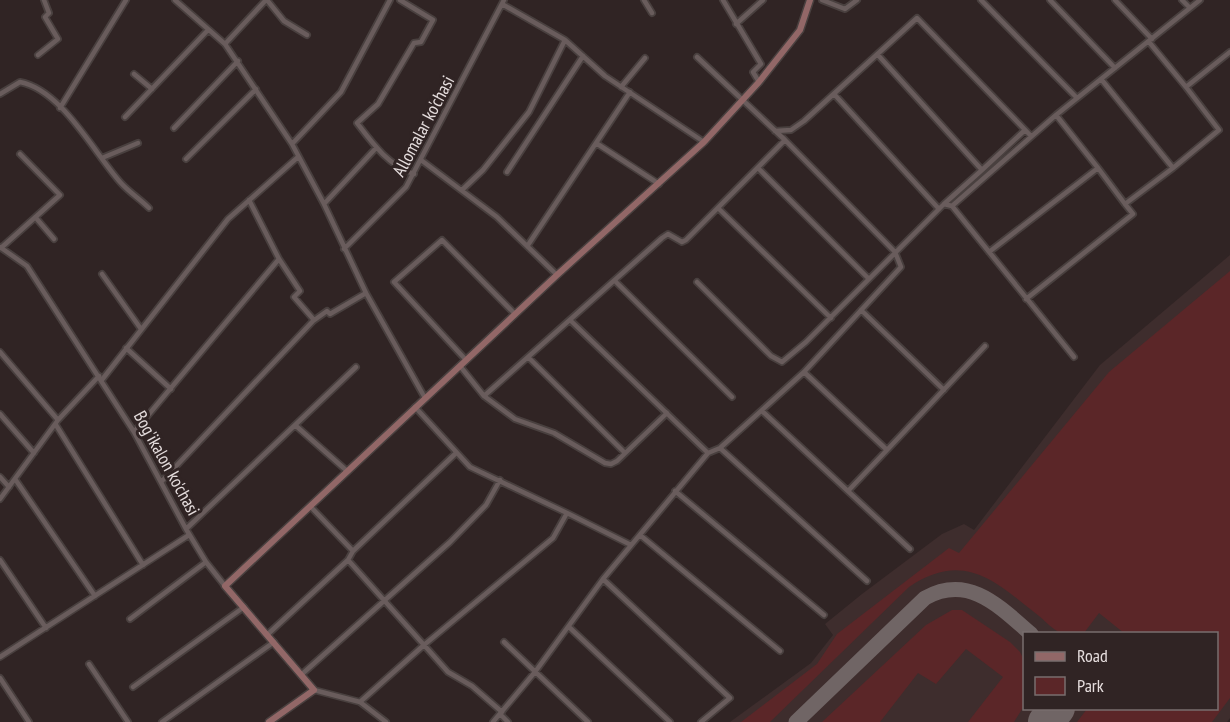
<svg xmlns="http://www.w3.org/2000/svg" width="1230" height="722" font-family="'PT Sans Narrow',sans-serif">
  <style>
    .built { fill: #3e2d2d; fill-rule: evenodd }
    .green { fill: #5b2628 }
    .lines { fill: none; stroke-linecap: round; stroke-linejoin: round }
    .taxiway { stroke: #706565; stroke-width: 15 }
    .runway { stroke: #706565; stroke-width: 36 }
    .street-casing { stroke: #49403f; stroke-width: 8 }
    .secondary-casing { stroke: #49403f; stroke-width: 9 }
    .street { stroke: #695c5c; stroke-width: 4.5 }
    .secondary { stroke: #926767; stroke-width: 6 }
    .labels { text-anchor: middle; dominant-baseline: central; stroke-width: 6; stroke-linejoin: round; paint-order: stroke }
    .street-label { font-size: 18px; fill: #e5dddd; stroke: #302424 }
  </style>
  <rect width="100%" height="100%" fill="#302424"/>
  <path class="built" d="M1230 255V718L1227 722H730L811 663 833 635 825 624 862 594 942 534 964 524 974 530 1100 365ZM1024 634H1216V708H1024Z"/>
  <path class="green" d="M1230 271V698L1212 722H1077L1087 709 1216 708V634L1124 633 1099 613 1084 633C1077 634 1066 635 1061 633 1053 630 1045 621 1039 616 995 581 964 550 909 587L770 722H741L817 664 837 634 949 548 959 553 1109 372Z
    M952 610H962L1010 642 1020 652 1024 660V706L1014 722H968L1003 677 966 649 936 684 918 673 880 722H822L926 625Z"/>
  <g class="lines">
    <path class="taxiway" d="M796 722 925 598C968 574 998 605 1031 634"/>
    <path class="runway" d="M1046 722 1057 708"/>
    <g class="street-casing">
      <path id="street" d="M175 0 225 44 292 144 324 204 366 293 425 398
        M267 0 284 21 307 35
        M400 0 433 20 421 42 414 43 378 104 357 123C373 144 388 165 414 174
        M644 0 652 13
        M723 0 761 64 753 72 759 82
        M822 0 845 9 857 0
        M981 0 1077 98
        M1050 0 1115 68
        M1115 0 1152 39
        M1182 0 1190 8
        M502 4 565 40 605 76 704 142
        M736 24 763 0
        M1149 42 1186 87
        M225 44 266 0
        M38 55 58 39 45 17 49 13 44 0
        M878 55 982 170 944 204
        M134 74 152 89
        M621 87 645 58
        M0 94 20 82C62 90 94 153 121 183 129 192 140 199 149 208
        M834 94 939 209
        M60 108 126 0
        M1056 115 1098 168
        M125 117 208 30
        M174 128 238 61
        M775 131 791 130 804 121 917 18 1031 136
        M596 143 659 184
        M292 144 341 92 390 0
        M102 158 138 143
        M186 159 256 89
        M421 160 497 217 557 275
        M758 168 869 279
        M1173 168 1219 130 1186 87 1230 52
        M982 170 1025 130
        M507 172 583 56
        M462 190 483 170 529 112 565 40
        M324 204 376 148
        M952 206 1074 357
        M718 208 831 318
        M36 218 54 239
        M528 245 630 92
        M0 247 27 266 134 432 186 529 206 562 225 586
        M1 248 60 195 20 154
        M344 249 406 187 504 0
        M989 252 1098 168 1125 204
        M279 259 300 291 294 297 314 320
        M102 274 141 329
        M615 281 732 397
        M697 282 771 356 782 362 806 342 944 204 952 206 1056 115 1200 0
        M1026 299 1133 214 1125 204 1173 168 1101 79
        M861 310 944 390
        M570 320 708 453
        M126 348 171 389
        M0 352 58 420
        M528 357 625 453
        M466 360 394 282 442 240 515 314
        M460 366 484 396 515 419 554 433 605 463 611 464 617 461 667 413
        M804 372 887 450 985 346
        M101 381 228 219 298 157
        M484 396 662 238 668 234 682 242 686 240 785 140
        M415 407 470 467 567 513
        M762 411 910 549
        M0 414 34 453
        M56 425 143 565
        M295 425 347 471
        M134 432 279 259 249 200
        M720 448 867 581
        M0 477 9 487
        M15 479 95 596
        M162 481 313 321 327 311 330 314 366 293
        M675 491 824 615
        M848 491 887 450
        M0 499 58 420 99 376
        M310 506 353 551 348 560 424 645 553 538 567 513 631 545
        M186 529 356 367
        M640 535 780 651
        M353 551 455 454
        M0 560 46 628
        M603 579 730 698 701 722
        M130 619 206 562
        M569 627 670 722
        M268 634 348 560
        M504 642 588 722
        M0 657 189 535
        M89 664 128 722
        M301 675 450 542 486 505 500 480
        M0 678 29 722
        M133 687 244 607
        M314 690 360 702 424 645 448 672 472 686 502 712 500 714 508 722
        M360 702 386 722
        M162 722 274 642
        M493 722 535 672 603 579 708 453 720 448 804 372 901 267 895 252 785 140 697 57"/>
    </g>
    <g class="secondary-casing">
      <path id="secondary" d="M269 722 314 690 225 586 557 275 704 142 759 82 800 30 810 0"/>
    </g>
    <use href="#street" class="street"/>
    <use href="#secondary" class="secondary"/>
  </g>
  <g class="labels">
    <g class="street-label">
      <text transform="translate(423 126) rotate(-62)">Allomalar ko'chasi</text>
      <text transform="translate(167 463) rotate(61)">Bog'ikalon ko'chasi</text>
    </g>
  </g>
  <rect x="1023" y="632" width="195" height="78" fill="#302424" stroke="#786e6e" stroke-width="1.5"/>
  <rect x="1035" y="652" width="30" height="9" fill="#926767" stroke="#786e6e" stroke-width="1.5"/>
  <text x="1077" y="662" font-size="18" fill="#e5dddd">Road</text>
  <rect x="1035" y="677" width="30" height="18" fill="#5b2628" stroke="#786e6e" stroke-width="1.5"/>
  <text x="1077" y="692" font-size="18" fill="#e5dddd">Park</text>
</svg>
